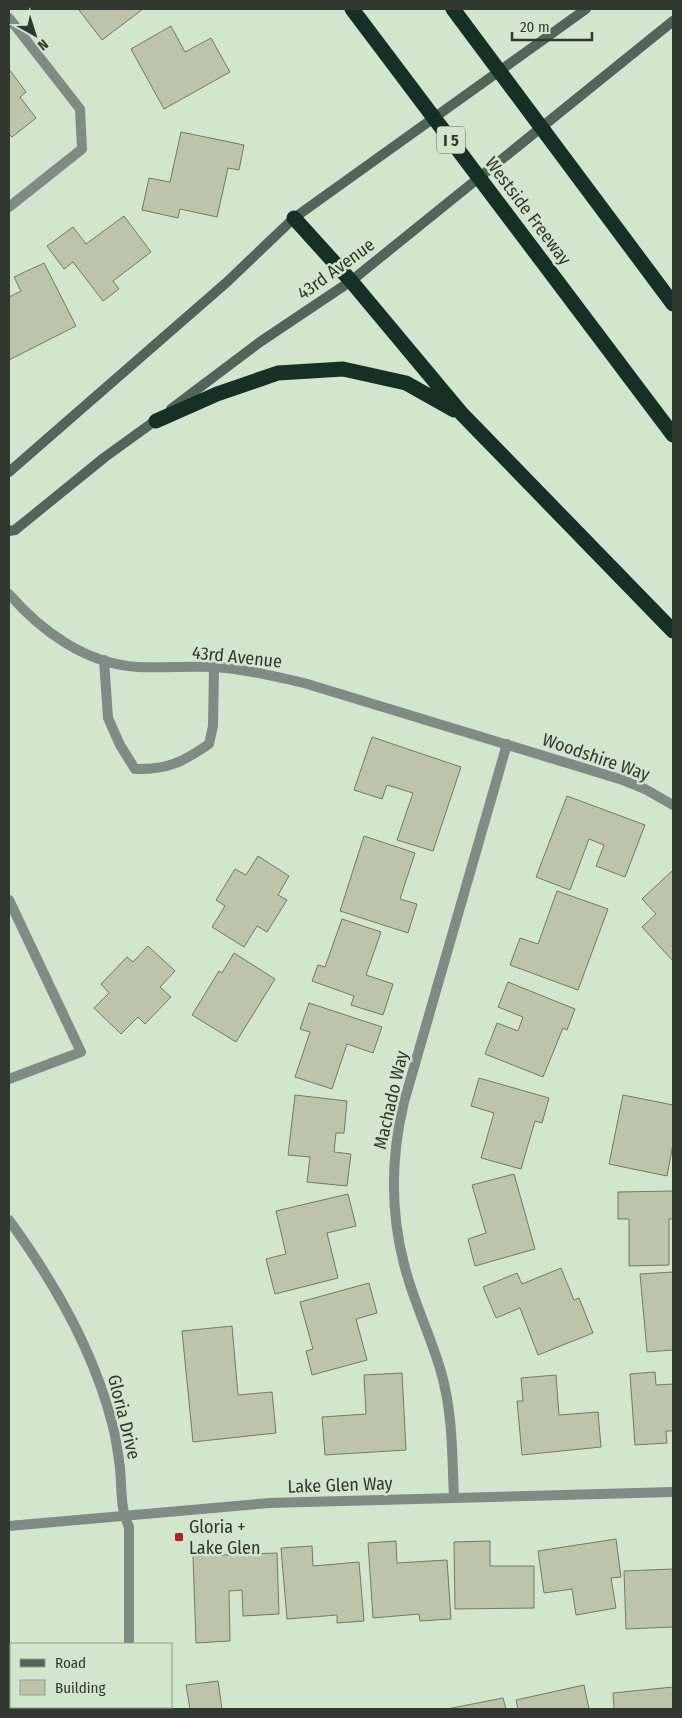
<svg xmlns="http://www.w3.org/2000/svg" width="682" height="1718" font-family="'Fira Sans Condensed',sans-serif">
  <style>
    .building { fill: #bdc4a9; stroke: #737a60 }
    .lines { fill: none; stroke-linecap: round; stroke-linejoin: round }
    .service { stroke: #7f8b85; stroke-width: 10 }
    .minor { stroke: #7f8b85; stroke-width: 10 }
    .tertiary { stroke: #7f8b85; stroke-width: 10 }
    .secondary { stroke: #52645b; stroke-width: 10 }
    .motorway { stroke: #173025; stroke-width: 15 }
    .poi-dot { fill: #b2231d; stroke: #d2e6ce; stroke-width: 2 }
    .labels { text-anchor: middle; dominant-baseline: central; stroke-width: 5; stroke-linejoin: round; paint-order: stroke }
    .shield { fill: #d2e6ce; stroke: #616c5f; stroke-width: 1 }
    .shield-label { font-size: 16px; font-weight: bold; fill: #30382f }
    .street-label { font-size: 18px; fill: #30382f; stroke: #d2e6ce }
    .poi-label { font-size: 18px; fill: #30382f; stroke: #d2e6ce; text-anchor: start }
  </style>
  <rect width="100%" height="100%" fill="#d2e6ce"/>
  <path class="building" d="M82 9H143L102 40 79 10Z
    M171 26 185 52 211 38 230 72 164 109 131 49Z
    M9 69 26 92 20 97 36 118 12 137 9 134Z
    M181 132 244 145 239 170 228 168 217 217 180 209 178 218 142 210 149 178 170 182Z
    M124 216 151 252 113 281 119 289 103 301 73 262 64 269 47 246 73 227 86 244Z
    M44 263 76 326 9 360V297L21 291 14 277Z
    M372 737 461 767 433 851 397 840 413 793 387 785 382 799 354 790Z
    M567 796 645 825 625 877 596 866 604 845 589 839 570 890 536 877Z
    M364 836 415 853 400 899 417 904 408 933 340 911Z
    M258 856 289 876 278 895 287 900 267 932 257 926 244 947 212 927 225 906 216 900 235 869 246 875Z
    M673 870V961L642 927 656 914 642 899Z
    M557 891 608 909 578 990 510 965 520 938 538 944Z
    M342 919 381 932 366 975 393 984 383 1015 351 1005 354 996 312 981 318 965 325 967Z
    M148 946 175 971 160 987 171 997 145 1024 138 1017 121 1034 94 1008 109 993 101 984 127 957 133 962Z
    M234 953 275 979 236 1042 192 1015 219 971 222 973Z
    M508 982 575 1009 567 1030 563 1028 543 1077 485 1054 497 1023 518 1031 523 1017 498 1007Z
    M309 1003 382 1027 373 1053 347 1044 332 1089 295 1077 310 1032 300 1029Z
    M479 1078 549 1098 542 1123 535 1121 521 1169 481 1158 494 1113 471 1106Z
    M295 1095 347 1101 344 1133H336L334 1152 351 1154 347 1186 307 1182 310 1157 288 1155Z
    M623 1095 673 1105V1144L667 1176 609 1164Z
    M514 1174 535 1249 475 1266 468 1239 486 1233 472 1185Z
    M673 1191V1219H669V1265L629 1266V1219H618V1192Z
    M348 1194 356 1226 327 1233 338 1278 275 1294 266 1259 286 1254 276 1211Z
    M561 1268 574 1300 579 1298 593 1333 538 1355 520 1308 496 1318 483 1287 517 1273 522 1284Z
    M673 1272V1350L647 1352 640 1274Z
    M369 1283 377 1313 356 1319 367 1360 312 1375 306 1351 313 1349 300 1302Z
    M232 1326 238 1395 272 1392 276 1433 193 1442 182 1331Z
    M655 1372 656 1385 673 1384V1431H666L667 1443 635 1445 630 1374Z
    M402 1373 406 1450 325 1455 322 1417 366 1414 364 1375Z
    M556 1375 559 1415 598 1412 601 1447 522 1455 517 1401H523L521 1378Z
    M616 1539 621 1577 611 1578 616 1608 576 1615 572 1589 544 1593 538 1551Z
    M396 1541 397 1563 447 1560 451 1619 420 1621 419 1614 373 1618 368 1543Z
    M490 1541V1566H534V1608L455 1609 454 1542Z
    M312 1546 313 1566 359 1562 364 1621 337 1623V1615L287 1619 281 1548Z
    M277 1553 279 1614 243 1616 242 1590 229 1591 230 1641 196 1643 193 1556Z
    M673 1569V1627L626 1629 624 1571Z
    M218 1681 222 1709H190L186 1685Z
    M584 1685 589 1709H518L516 1700Z
    M673 1687V1709H614L613 1693Z
    M503 1698 506 1709H447Z
    M20 1707H67V1709H20Z"/>
  <g class="lines">
    <path class="service" d="M104 660 108 718 120 745 135 769C167 770 183 762 209 744L213 726 214 667
      M9 900 81 1052 9 1079"/>
    <path class="minor" d="M9 18 80 109 82 149 9 207
      M9 594C41 631 86 664 138 667 163 668 188 666 214 667 244 669 274 676 304 683L623 780 645 789 673 805
      M454 1498C452 1456 453 1413 441 1372 431 1336 413 1301 404 1264 390 1210 391 1156 404 1102L507 744
      M9 1526 269 1503 673 1492"/>
    <path class="tertiary" d="M9 1220C54 1282 93 1349 112 1423 116 1437 118 1453 120 1468 122 1488 120 1509 129 1527V1644
      M129 1707V1709"/>
    <path class="secondary" d="M171 409 260 342 351 281 673 21
      M9 472 227 282 294 218 586 9
      M9 531 15 530 105 457 159 418"/>
    <path class="motorway" d="M352 9 673 435
      M453 9 673 304
      M294 218 351 281 462 414 673 631
      M156 421 217 394 278 373 343 369 406 383 454 410"/>
  </g>
  <rect class="poi-dot" x="174" y="1532" width="10" height="10" rx="2.5"/>
  <g class="labels">
    <rect class="shield" x="437" y="126.5" width="28" height="27" rx="4"/>
    <g class="shield-label">
      <text x="451" y="140">I 5</text>
    </g>
    <g class="street-label">
      <text transform="translate(528 211) rotate(53)">Westside Freeway</text>
      <text transform="translate(336 269) rotate(-36)">43rd Avenue</text>
      <text transform="translate(237 657) rotate(6)">43rd Avenue</text>
      <text transform="translate(596 757) rotate(19)">Woodshire Way</text>
      <text transform="translate(391 1100) rotate(-77)">Machado Way</text>
      <text transform="translate(124 1417) rotate(76)">Gloria Drive</text>
      <text transform="translate(340 1485) rotate(-2)">Lake Glen Way</text>
    </g>
    <g class="poi-label">
      <text x="189" y="1527">Gloria +<tspan x="189" dy="21">Lake Glen</tspan></text>
    </g>
  </g>
  <rect width="682" height="1718" fill="none" stroke="#30382f" stroke-width="20"/>
  <rect x="10" y="1643" width="162" height="65" fill="#d2e6ce" stroke="#91a08e"/>
  <rect x="20" y="1659" width="25" height="8" fill="#52645b" stroke="#91a08e"/>
  <text x="55" y="1668" font-size="15" fill="#30382f">Road</text>
  <rect x="20" y="1680" width="25" height="15" fill="#bdc4a9" stroke="#91a08e"/>
  <text x="55" y="1693" font-size="15" fill="#30382f">Building</text>
  <g transform="translate(35 35) rotate(141)" stroke="#d2e6ce" stroke-width="4" paint-order="stroke">
  <path d="M0-4L9 19L0 12L-9 19Z" fill="#30382f"/>
  <text y="-8" font-size="14" font-weight="bold" text-anchor="middle" fill="#30382f">N</text>
  </g>
  <path d="M512 32v8h80v-8" fill="none" stroke="#30382f" stroke-width="2.5"/>
  <text x="520" y="32" font-size="15" fill="#30382f" stroke="#d2e6ce" stroke-width="4" paint-order="stroke">20 m</text>
</svg>
